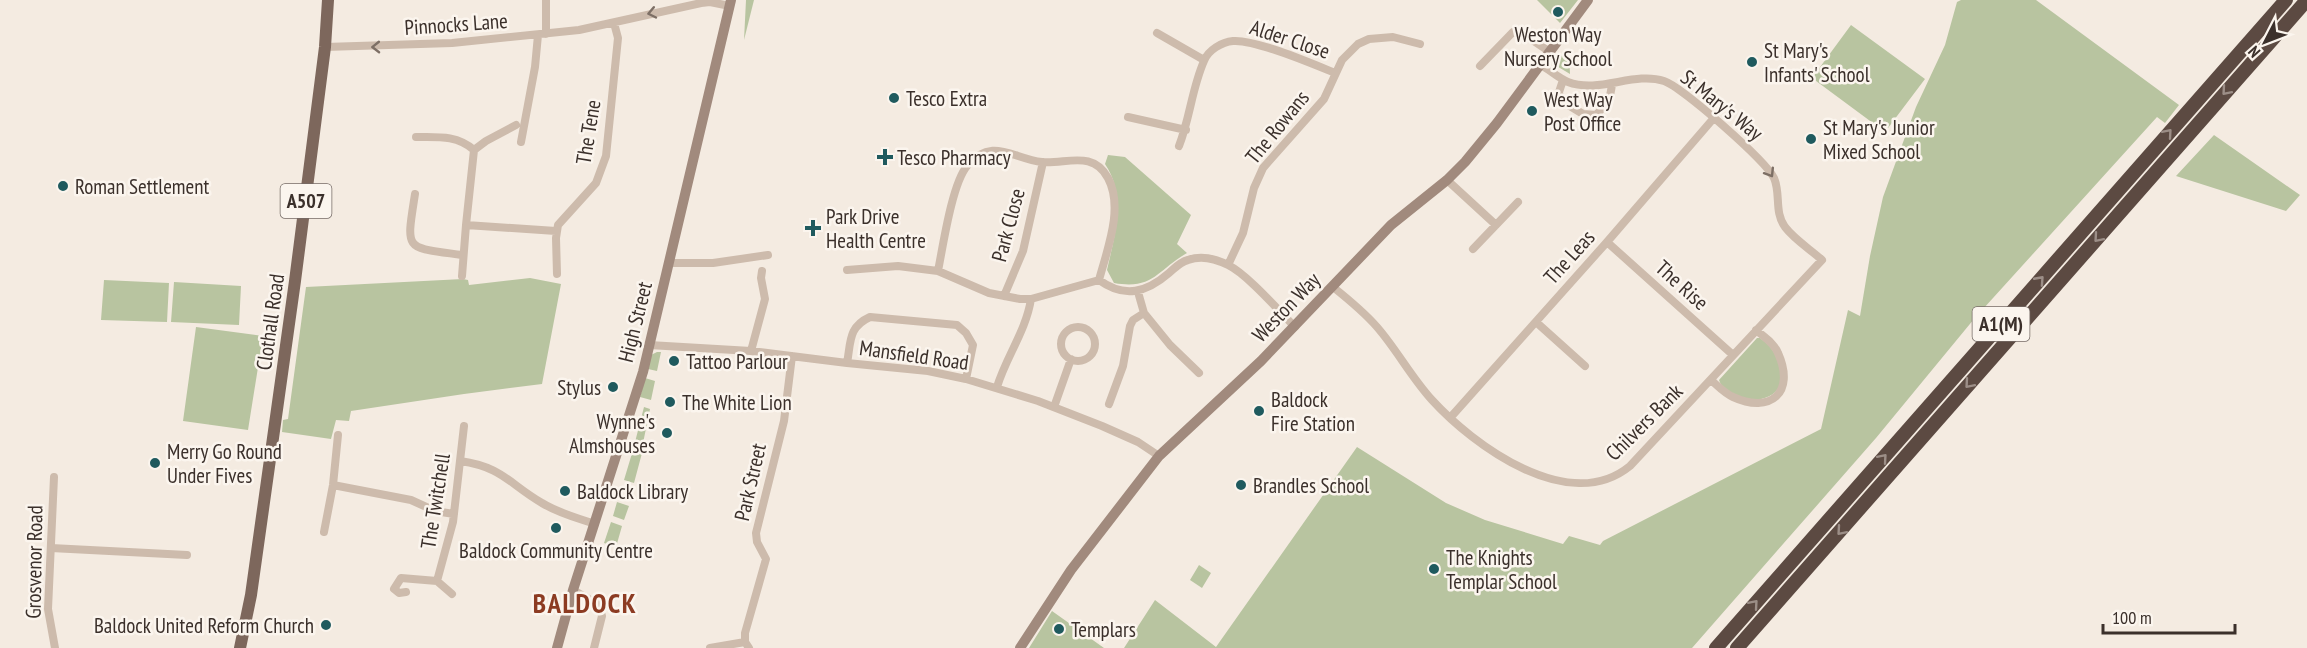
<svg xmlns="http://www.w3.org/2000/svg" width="2307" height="648" font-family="'PT Sans Narrow',sans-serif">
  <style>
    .green { fill: #b8c4a0 }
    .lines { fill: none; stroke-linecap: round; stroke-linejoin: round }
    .street { stroke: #cdbbac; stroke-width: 8 }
    .secondary { stroke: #a18a7d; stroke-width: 10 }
    .primary { stroke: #7d675c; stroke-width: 12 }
    .highway { stroke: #5c4a42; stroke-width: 14 }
    .oneway { stroke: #7d6f65 }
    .oneway2 { stroke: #9c8e87 }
    .poi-dot { fill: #1f5a5e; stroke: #fbf5ee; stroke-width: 2 }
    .labels { text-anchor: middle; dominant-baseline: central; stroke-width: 5; stroke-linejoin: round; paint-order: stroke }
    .shield { fill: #fbf5ee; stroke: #756b66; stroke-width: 1.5 }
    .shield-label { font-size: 20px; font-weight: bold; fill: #3b302b }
    .street-label { font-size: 21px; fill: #3b302b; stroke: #fbf5ee }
    .poi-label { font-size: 21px; fill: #3b302b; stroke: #fbf5ee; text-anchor: start }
    .district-label { font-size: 27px; font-weight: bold; letter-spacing: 1.5px; fill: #8c3b22; stroke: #fbf5ee }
  </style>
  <rect width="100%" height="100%" fill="#f4ebe1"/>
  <path class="green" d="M746 0H754L744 40Z
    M1537 0H1578L1560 23Z
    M1961 0H2036L2179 105 2165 123 2157 117 1974 319 1876 438 1692 648H1124L1155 600 1216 647 1357 447 1446 503 1485 520 1563 544 1569 536 1600 545 1603 541 1821 429 1848 310 1860 316 1870 256 1883 197 1916 107 1945 45 1957 2Z
    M1851 25 1925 79 1885 132 1812 78Z
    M1565 50 1569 53 1570 74 1555 65Z
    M2214 135 2300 195 2286 211 2176 176Z
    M1108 155 1125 157 1191 215 1177 244 1187 253C1157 270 1154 290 1114 283L1107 270C1115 234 1127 197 1105 164Z
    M530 278 561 284 542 384 464 394 351 411 349 421 336 420 331 439 282 432 283 420 288 419 306 287 463 279 468 280 469 285Z
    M104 280 169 283 167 322 101 320Z
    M174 282 241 286 239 325 171 322Z
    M196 327 263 336 248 430 183 421Z
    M1757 338H1760C1771 346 1774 351 1779 363 1796 407 1729 410 1719 380Z
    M657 352H661L657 371 648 369 651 355Z
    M645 378 655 381 651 400 640 397Z
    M644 407 650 409 642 448 634 446Z
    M633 450 642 453 634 483 624 480Z
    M617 502 629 506 624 520 613 516Z
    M611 522 622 526 616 547 604 543Z
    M1199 565 1211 573 1202 588 1190 580Z
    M1052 611 1104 648H1029Z"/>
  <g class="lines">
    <path class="street" d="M1157 33 1204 60
      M546 34V0
      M325 47 452 43 579 30 701 3 710 2 730 6
      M1480 66 1513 32 1525 35 1550 52
      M1563 80 1559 92 1560 100 1583 114 1596 115C1607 104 1611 98 1612 83
      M1128 117 1186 130
      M416 137C438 137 457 135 474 150L466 225
      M521 142 535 67 538 35
      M1179 146C1190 118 1192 88 1204 61 1208 50 1222 42 1233 41 1255 39 1313 64 1335 73
      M474 150 486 141 516 125
      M1447 180 1496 225
      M415 194C406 252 404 247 462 255
      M1607 242 1733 355
      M1473 249 1518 202
      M670 263H713L768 255
      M1228 265 1243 233 1254 188 1263 168 1324 99 1342 60 1358 44 1369 39 1393 37 1420 44
      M847 270 898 266 938 271 989 293 1020 299H1031L1099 280C1125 299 1147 292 1169 273 1175 268 1180 262 1188 260 1201 255 1216 259 1228 265 1247 274 1279 311 1295 327
      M938 271C943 246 952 184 967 166 992 136 1013 159 1042 162 1067 164 1093 150 1108 178 1124 208 1107 250 1099 280
      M557 274 556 238 558 225 596 183 606 156 618 38 614 23
      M462 276 466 225 556 231
      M1333 287C1348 299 1364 312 1377 327 1397 350 1411 377 1432 400 1473 445 1569 516 1630 466L1822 260C1810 249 1795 240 1785 227 1774 212 1781 194 1774 178 1765 160 1682 87 1664 81 1634 71 1599 94 1568 82 1558 78 1550 70 1541 65
      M1004 296 1023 251 1043 162
      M1144 313 1170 345 1199 373
      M1536 322 1585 366
      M1061 344a17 17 0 1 1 34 0a17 17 0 1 1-34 0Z
      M649 345 751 351 847 363 928 371 966 379 1038 401 1102 426 1138 442 1159 456
      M751 351 765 299 761 278 762 271
      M847 363C851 342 848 327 870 317L957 325 966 333 973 345 966 379
      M1711 380C1718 386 1724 393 1733 397 1770 414 1796 393 1778 353 1774 343 1764 337 1756 330
      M997 387C1006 357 1026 331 1031 299
      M1109 404 1123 366 1130 326 1133 320 1144 313 1138 292
      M1054 407 1071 359
      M1450 418 1607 242 1713 119
      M460 461C503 467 509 484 542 503 558 513 577 518 595 524
      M54 477 48 609 55 648
      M333 485 411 500 435 511 454 514
      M324 532 333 485 338 435
      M51 548 187 555
      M437 581 453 522 464 426
      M573 590 599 605 602 616 594 648
      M406 592 399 593 394 589 401 578 437 581 452 594
      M710 648 745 642
      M749 648 745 642V633L766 559 757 542 756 533 784 421 792 356"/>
    <path class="secondary" d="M557 648 573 590 643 372 731 0
      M1020 648 1071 570 1159 456 1261 361 1391 225 1447 180 1465 162 1497 123 1588 0"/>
    <path class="primary" d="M240 648 251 595 295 281 325 47 328 0"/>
    <path class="highway" d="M1716 648 2286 0
      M1737 648 2307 0"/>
  </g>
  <defs><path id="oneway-chevron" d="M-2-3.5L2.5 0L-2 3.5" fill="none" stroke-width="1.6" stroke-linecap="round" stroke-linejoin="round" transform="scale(1.5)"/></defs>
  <g class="oneway">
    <use href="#oneway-chevron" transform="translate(652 13) rotate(168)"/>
    <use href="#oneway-chevron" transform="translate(376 47) rotate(179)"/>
    <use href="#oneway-chevron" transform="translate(1770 173) rotate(58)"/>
  </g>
  <g class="oneway2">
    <use href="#oneway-chevron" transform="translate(2226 91) rotate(131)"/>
    <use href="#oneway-chevron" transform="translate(2168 133) rotate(-49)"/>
    <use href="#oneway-chevron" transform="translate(2098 238) rotate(131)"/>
    <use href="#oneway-chevron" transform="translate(2040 280) rotate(-48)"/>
    <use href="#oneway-chevron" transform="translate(1969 384) rotate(131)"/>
    <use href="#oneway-chevron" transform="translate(1883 458) rotate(-49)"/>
    <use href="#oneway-chevron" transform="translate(1841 531) rotate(131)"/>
    <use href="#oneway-chevron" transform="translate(1754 604) rotate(-49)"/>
  </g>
  <g class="poi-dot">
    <circle cx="1558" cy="12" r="6"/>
    <circle cx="1752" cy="62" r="6"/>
    <circle cx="894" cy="98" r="6"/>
    <circle cx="1532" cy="111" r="6"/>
    <circle cx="1811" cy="139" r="6"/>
    <path d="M882 148h6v6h6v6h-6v6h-6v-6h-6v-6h6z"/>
    <circle cx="63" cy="186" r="6"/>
    <path d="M810 219h6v6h6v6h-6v6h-6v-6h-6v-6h6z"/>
    <circle cx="674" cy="361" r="6"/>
    <circle cx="613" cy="387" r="6"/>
    <circle cx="670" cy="402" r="6"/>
    <circle cx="1259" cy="411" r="6"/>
    <circle cx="667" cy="433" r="6"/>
    <circle cx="155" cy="463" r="6"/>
    <circle cx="1241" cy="485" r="6"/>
    <circle cx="565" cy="491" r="6"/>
    <circle cx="556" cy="528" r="6"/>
    <circle cx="1434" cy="569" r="6"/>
    <circle cx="326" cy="625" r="6"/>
    <circle cx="1059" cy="629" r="6"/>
  </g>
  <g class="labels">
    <g class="shield">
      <rect x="280.5" y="184" width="51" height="34" rx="4.5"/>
      <rect x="1972.5" y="307" width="57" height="34" rx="4.5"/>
    </g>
    <g class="shield-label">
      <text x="306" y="201">A507</text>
      <text x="2001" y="324">A1(M)</text>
    </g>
    <g class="street-label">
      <text transform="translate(456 24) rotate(-4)">Pinnocks Lane</text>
      <text transform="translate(1290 39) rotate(18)">Alder Close</text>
      <text transform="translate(1722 105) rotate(39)">St Mary's Way</text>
      <text transform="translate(1277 127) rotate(-51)">The Rowans</text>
      <text transform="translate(588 132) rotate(-81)">The Tene</text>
      <text transform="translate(1008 225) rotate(-75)">Park Close</text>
      <text transform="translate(1569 257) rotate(-48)">The Leas</text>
      <text transform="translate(1682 285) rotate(42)">The Rise</text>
      <text transform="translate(1286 307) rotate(-46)">Weston Way</text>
      <text transform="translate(270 322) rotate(-82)">Clothall Road</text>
      <text transform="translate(635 322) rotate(-76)">High Street</text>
      <text transform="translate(914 355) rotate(8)">Mansfield Road</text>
      <text transform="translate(1644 422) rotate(-45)">Chilvers Bank</text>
      <text transform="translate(750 482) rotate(-77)">Park Street</text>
      <text transform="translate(435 501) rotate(-81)">The Twitchell</text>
      <text transform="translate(34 562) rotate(-89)">Grosvenor Road</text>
    </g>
    <g class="poi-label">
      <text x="1558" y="34" text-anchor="middle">Weston Way<tspan x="1558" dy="24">Nursery School</tspan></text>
      <text x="1764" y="50">St Mary's<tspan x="1764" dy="24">Infants' School</tspan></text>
      <text x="906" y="98">Tesco Extra</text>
      <text x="1544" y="99">West Way<tspan x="1544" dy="24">Post Office</tspan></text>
      <text x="1823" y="127">St Mary's Junior<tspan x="1823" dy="24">Mixed School</tspan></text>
      <text x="897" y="157">Tesco Pharmacy</text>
      <text x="75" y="186">Roman Settlement</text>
      <text x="826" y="216">Park Drive<tspan x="826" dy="24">Health Centre</tspan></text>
      <text x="686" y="361">Tattoo Parlour</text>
      <text x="601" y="387" text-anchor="end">Stylus</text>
      <text x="1271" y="399">Baldock<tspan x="1271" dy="24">Fire Station</tspan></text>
      <text x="682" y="402">The White Lion</text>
      <text x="655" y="421" text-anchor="end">Wynne's<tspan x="655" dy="24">Almshouses</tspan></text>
      <text x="167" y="451">Merry Go Round<tspan x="167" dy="24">Under Fives</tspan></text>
      <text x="1253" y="485">Brandles School</text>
      <text x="577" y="491">Baldock Library</text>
      <text x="556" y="550" text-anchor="middle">Baldock Community Centre</text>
      <text x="1446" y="557">The Knights<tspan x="1446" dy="24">Templar School</tspan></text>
      <text x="314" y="625" text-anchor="end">Baldock United Reform Church</text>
      <text x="1071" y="629">Templars</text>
    </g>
    <g class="district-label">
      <text x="585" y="603">BALDOCK</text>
    </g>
  </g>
  <g transform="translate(2265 42) rotate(228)" stroke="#fbf5ee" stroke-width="4.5" paint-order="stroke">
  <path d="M0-4.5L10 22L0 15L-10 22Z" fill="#3b302b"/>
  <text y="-9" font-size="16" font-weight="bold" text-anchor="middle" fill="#3b302b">N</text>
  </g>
  <path d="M2103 624v9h132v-9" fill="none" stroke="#3b302b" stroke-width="3"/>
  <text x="2112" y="624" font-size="18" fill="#3b302b" stroke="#fbf5ee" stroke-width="4.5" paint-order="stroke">100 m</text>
</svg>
